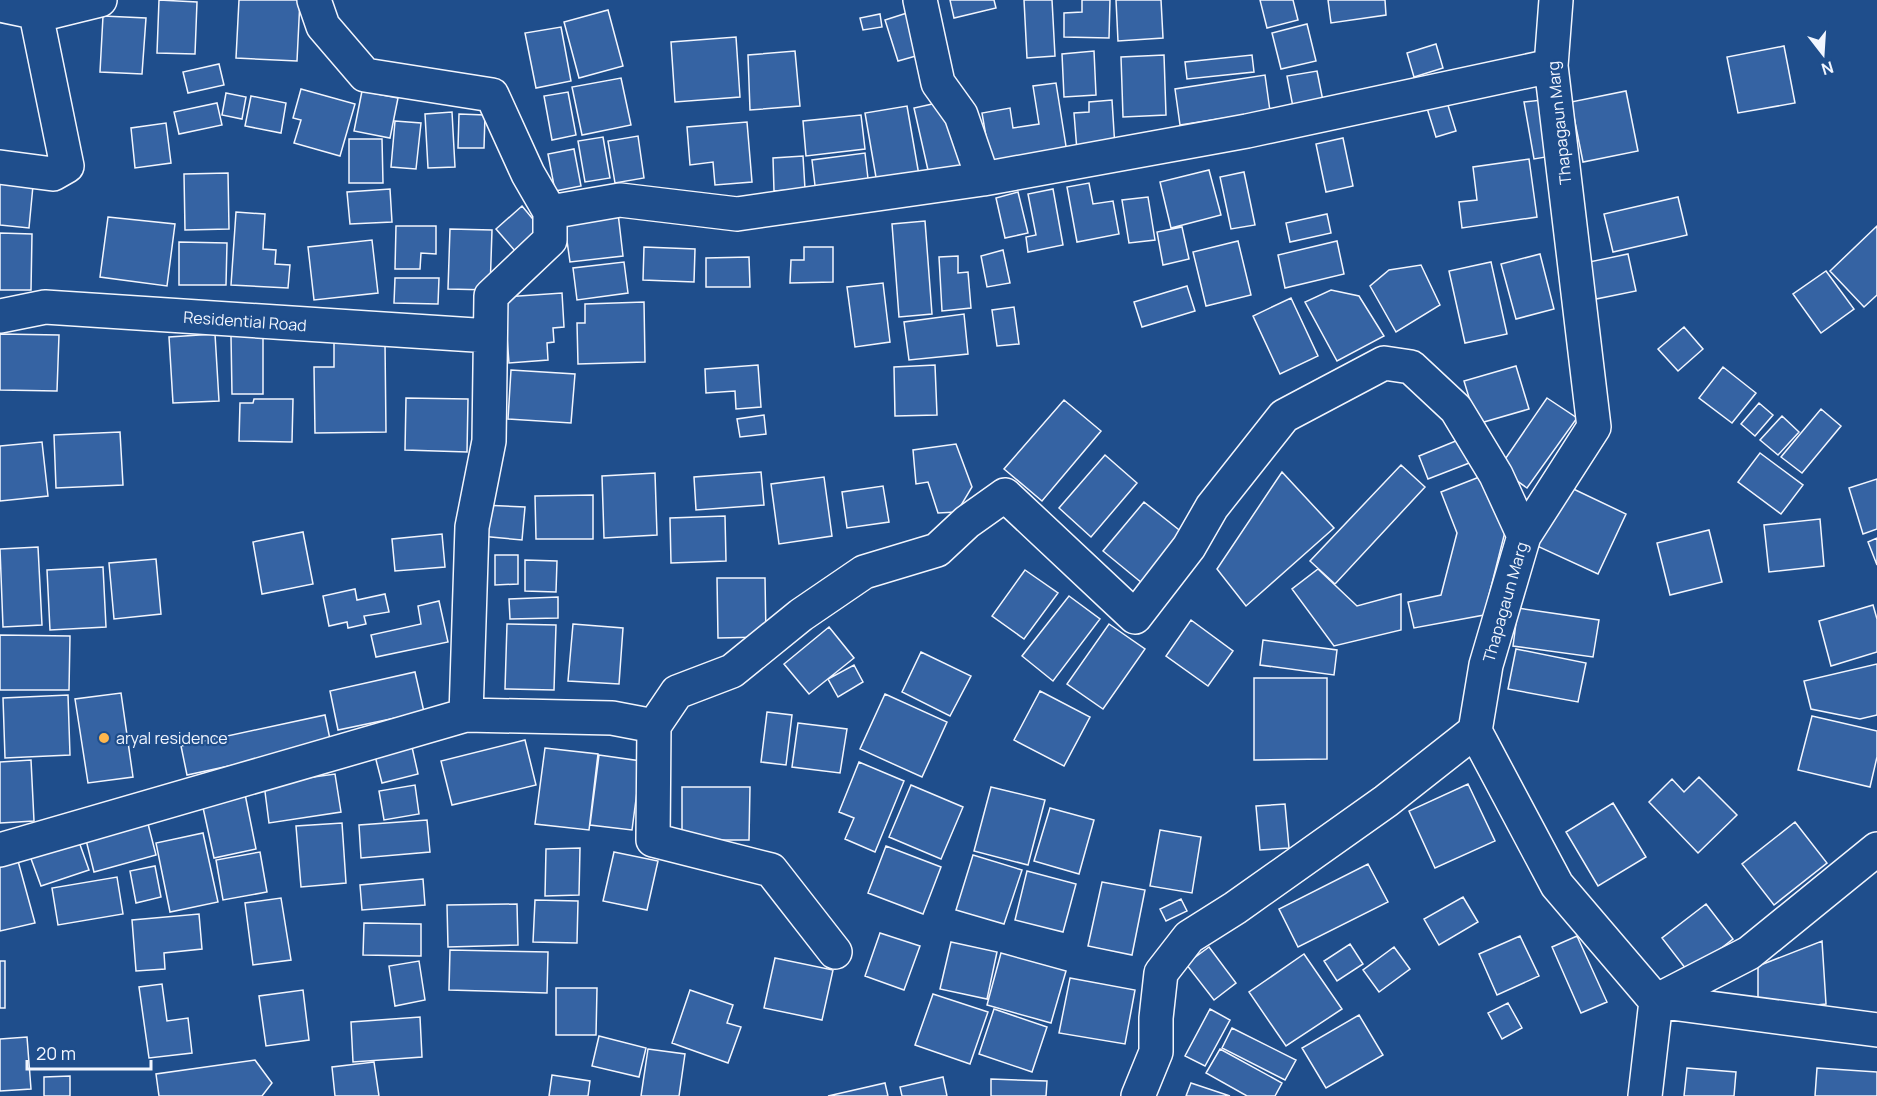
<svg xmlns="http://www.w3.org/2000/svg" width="1877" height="1096" font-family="Manrope,sans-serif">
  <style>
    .building { fill: #3563a3; stroke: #f2f6ff; stroke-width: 1.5 }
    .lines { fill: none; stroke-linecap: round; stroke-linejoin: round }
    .street-casing { stroke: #f2f6ff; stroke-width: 36 }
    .street { stroke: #1f4e8c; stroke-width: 33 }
    .poi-dot { fill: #ffb74d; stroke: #1f4e8c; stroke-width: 2 }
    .labels { text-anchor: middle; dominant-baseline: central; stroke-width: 4.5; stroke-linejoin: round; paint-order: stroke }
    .street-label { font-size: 16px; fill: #f2f6ff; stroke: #1f4e8c }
    .poi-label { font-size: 16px; fill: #f2f6ff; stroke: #1f4e8c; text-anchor: start }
  </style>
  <rect width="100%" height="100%" fill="#1f4e8c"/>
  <path class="building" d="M159 0 197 2 195 54 157 53Z
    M239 0H300L297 61 236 58Z
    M950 0H994L996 8 954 18Z
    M1024 0H1052L1055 56 1027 58Z
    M1082 0H1110L1109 38 1064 37V13L1082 12Z
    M1116 0H1161L1163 38 1118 41Z
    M1260 0H1293L1298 20 1267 28Z
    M1328 0H1385L1386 15 1331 23Z
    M608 10 623 66 579 78 564 22Z
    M910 12 923 54 898 61 885 20Z
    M880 14 882 27 863 30 860 18Z
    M103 16 146 18 142 74 100 72Z
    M1307 24 1316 61 1281 69 1272 33Z
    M561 27 571 81 536 88 525 33Z
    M736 37 740 97 675 102 671 42Z
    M1436 44 1443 68 1414 77 1407 53Z
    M1784 46 1795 103 1738 113 1727 57Z
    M795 51 800 106 750 110 748 55Z
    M1094 51 1096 95 1064 97 1062 54Z
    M1164 55 1166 115 1123 117 1121 57Z
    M1252 55 1254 72 1187 79 1185 62Z
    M219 64 224 85 188 93 183 72Z
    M1317 71 1323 101 1293 107 1287 76Z
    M1265 75 1270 111 1180 125 1175 89Z
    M621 78 631 125 582 135 572 87Z
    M1056 83 1068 159 992 172 982 113 1010 108 1013 128 1039 124 1033 86Z
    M301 89 355 104 340 156 294 143 301 120 293 118Z
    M362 91 398 98 390 138 354 131Z
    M1626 91 1638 151 1583 162 1571 102Z
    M568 92 576 135 552 140 544 96Z
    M226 93 246 97 242 119 222 115Z
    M251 96 286 103 281 133 245 126Z
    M1446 99 1456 131 1436 137 1426 105Z
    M1112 100 1115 148 1077 151 1074 113 1089 112V102Z
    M1542 100 1552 156 1534 159 1524 102Z
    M946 101 962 172 930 179 914 108Z
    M217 103 222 125 179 134 174 112Z
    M907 106 920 181 878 189 865 113Z
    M452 112 455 167 428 168 425 114Z
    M459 114 485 115 484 148H458Z
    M861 115 865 149 806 156 803 121Z
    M395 121 421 123 416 169 391 167Z
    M747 122 752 182 715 185 713 162 690 165 687 127Z
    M166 123 171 163 135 168 131 128Z
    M638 136 644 178 615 183 608 141Z
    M603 137 610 178 585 182 578 141Z
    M1343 138 1353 186 1326 192 1316 144Z
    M349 139H382L383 183H349Z
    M574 149 581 186 555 191 548 154Z
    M865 153 869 187 816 194 812 160Z
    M803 156 805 189 774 191 773 158Z
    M1529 159 1537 217 1462 228 1459 202 1477 200 1473 167Z
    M1209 170 1221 215 1171 228 1160 182Z
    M0 172 34 175 29 228 0 225Z
    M1244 172 1255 225 1231 229 1220 177Z
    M228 173 229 229 185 230 184 174Z
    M1089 183 1093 204 1113 201 1119 234 1077 242 1067 187Z
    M390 189 392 222 350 224 347 192Z
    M1053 189 1063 245 1028 252 1026 237 1036 235 1028 194Z
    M1018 192 1028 233 1005 238 996 198Z
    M1148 197 1155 240 1129 243 1122 200Z
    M1678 197 1687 235 1613 252 1604 214Z
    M522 206 542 230 516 252 496 229Z
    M236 212 265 214 263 249 276 250 275 264 290 265 288 288 231 285Z
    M618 213 623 256 570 262 564 220Z
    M1327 214 1331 233 1290 242 1286 223Z
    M108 217 175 224 167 286 100 277Z
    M925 221 932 314 899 317 892 224Z
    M396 226H436V254L421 253 420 269H395Z
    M1877 226V295L1864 307 1830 271Z
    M1182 227 1189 259 1163 265 1157 232Z
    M450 229 492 230 490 290 448 289Z
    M0 233 32 234 31 290H0Z
    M372 240 378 293 314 300 308 247Z
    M1238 241 1251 295 1206 306 1193 252Z
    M1337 241 1344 274 1285 288 1278 255Z
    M179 242 227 243 226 285H179Z
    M644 247 695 249 694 282 643 280Z
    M804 247H833V282L790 283 791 260H804Z
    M1003 250 1010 283 987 287 981 256Z
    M1540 254 1554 309 1516 319 1501 264Z
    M1628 254 1636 291 1596 299 1589 262Z
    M958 256V273L968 272 971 308 942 311 939 257Z
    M749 257 750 287H706V258Z
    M624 262 628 293 577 300 573 268Z
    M1491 262 1507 334 1465 343 1449 271Z
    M1421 265 1440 305 1396 332 1370 286 1389 270Z
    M1826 271 1854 309 1821 333 1793 294Z
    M395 278H439L438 304 394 303Z
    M883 283 890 342 855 347 847 287Z
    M1187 286 1195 311 1142 327 1134 302Z
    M1331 290 1359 296 1384 336 1337 361 1305 302Z
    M562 293 564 327 553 328 554 342 547 343 548 360 509 363 504 297Z
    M1291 298 1318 356 1280 374 1253 316Z
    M644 302 645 362 578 364 577 323H585V304Z
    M1014 307 1019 344 997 346 992 310Z
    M964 314 968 354 909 360 904 322Z
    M1684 327 1703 349 1678 371 1658 349Z
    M0 334 59 335 57 391 0 390Z
    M215 334 219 401 173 403 169 337Z
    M231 336H263V394H232Z
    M334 343H385L386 432 315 433 314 367H334Z
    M758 365 761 407 736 409 735 391 706 393 705 369Z
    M935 365 937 415 895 416 894 367Z
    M1516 366 1529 409 1477 424 1464 381Z
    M1723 367 1756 393 1732 423 1699 398Z
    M511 370 575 374 571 423 508 419Z
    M406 398 468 399 467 452 405 450Z
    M1547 398 1577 418 1527 488 1499 468Z
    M254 399H293L292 442 239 441 240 403H253Z
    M1064 400 1101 431 1042 501 1004 469Z
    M1759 403 1773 415 1755 436 1741 424Z
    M1821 409 1841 426 1802 473 1781 457Z
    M764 415 766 434 740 437 737 419Z
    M1782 416 1799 432 1778 455 1760 440Z
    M120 432 123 485 56 488 54 435Z
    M1468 436 1477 460 1428 479 1419 456Z
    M42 442 48 496 0 501V446Z
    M956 444 972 487 957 512 938 513 928 482 916 484 913 450Z
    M1760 453 1803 485 1781 514 1738 482Z
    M1105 455 1137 483 1091 537 1059 508Z
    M1401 465 1425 487 1335 584 1310 561Z
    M761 472 764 505 696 510 694 477Z
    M1282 472 1334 528 1246 606 1217 569Z
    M1492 472 1509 516 1484 615 1414 628 1408 602 1441 595 1457 533 1441 492Z
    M655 473 657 535 604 538 602 476Z
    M824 477 832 536 779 544 771 484Z
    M1877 479V529L1863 534 1849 488Z
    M1565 485 1626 514 1598 574 1537 546Z
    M883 486 889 522 847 528 842 492Z
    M593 495V539H536L535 496Z
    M1144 502 1183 533 1142 583 1103 551Z
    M482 505 525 507 522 540 480 536Z
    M725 516 726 561 671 563 670 518Z
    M1820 519 1824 566 1769 572 1764 525Z
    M1709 530 1722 582 1670 595 1657 543Z
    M303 532 313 584 262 594 253 542Z
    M442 534 445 567 395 571 392 539Z
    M1877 538V565L1868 542Z
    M38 547 42 625 3 627 0 549Z
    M495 555H518V584L495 585Z
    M156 559 161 614 114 619 109 563Z
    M525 560 557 561 556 592 525 591Z
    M103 567 106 627 50 630 47 570Z
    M1318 569 1357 606 1401 594V630L1334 646 1292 589Z
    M1025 570 1058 593 1024 639 992 616Z
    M717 578H765L766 637 718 638Z
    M355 589 357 600 385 594 389 612 364 616 366 624 348 628 347 622 329 626 323 596Z
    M1069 596 1100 619 1053 681 1022 656Z
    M558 597V618L510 619 509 599Z
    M439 601 448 642 376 657 371 635 421 624 418 606Z
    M1873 605 1877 619V652L1831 666 1819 621Z
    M1518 608 1599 620 1593 657 1513 646Z
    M1191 620 1233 651 1208 686 1166 656Z
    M507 624 556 625 554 690 505 689Z
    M573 624 623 628 619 684 568 681Z
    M1109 624 1145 649 1103 709 1067 684Z
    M829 627 854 658 809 694 784 664Z
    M0 635 70 636 69 690H0Z
    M1263 640 1337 650 1334 675 1260 665Z
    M1516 649 1586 663 1578 702 1508 689Z
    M921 652 971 676 950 716 902 692Z
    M1877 664V715L1860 719 1811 709 1804 681Z
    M854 665 863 682 838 697 828 679Z
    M415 672 424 712 338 730 330 691Z
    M1254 678H1327V759L1254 760Z
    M1040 691 1090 717 1064 766 1014 740Z
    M121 693 133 777 88 783 75 699Z
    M885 694 947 722 922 777 860 749Z
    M68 695 70 755 5 758 3 698Z
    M767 712 792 715 786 765 761 762Z
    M325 715 331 744 187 775 181 746Z
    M1812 716 1877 731V757L1870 787 1798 770Z
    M798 723 847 729 840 773 792 767Z
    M525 740 536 785 452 805 441 761Z
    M412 747 418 774 382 783 375 756Z
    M545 748 598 754 589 830 535 824Z
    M599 755 641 761 632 830 590 825Z
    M31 760 34 821 0 823V762Z
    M859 762 904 781 875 852 845 839 854 818 839 812Z
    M335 774 341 812 269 823 264 784Z
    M1699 777 1737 815 1698 853 1649 802 1672 779 1684 792Z
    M1468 784 1495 841 1435 868 1409 811Z
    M415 785 419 814 384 820 379 791Z
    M911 785 963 807 941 859 889 837Z
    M682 787H750L749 840H682Z
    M991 787 1045 800 1028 865 974 851Z
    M245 794 256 849 214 858 202 803Z
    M1613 803 1646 857 1598 886 1566 832Z
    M1285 804 1289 848 1260 850 1256 806Z
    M1050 808 1094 820 1079 874 1034 861Z
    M147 820 156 855 94 872 85 836Z
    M427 820 430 852 361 858 359 825Z
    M1795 822 1827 863 1774 905 1742 864Z
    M342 823 346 883 301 887 296 826Z
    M1160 830 1201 837 1192 893 1150 886Z
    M203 833 218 902 170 912 156 843Z
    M78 839 89 870 41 886 30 856Z
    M886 846 941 867 923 914 868 893Z
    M580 848 579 895 545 896 546 849Z
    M260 852 267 892 223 900 216 860Z
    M614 852 658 861 647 910 603 901Z
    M973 855 1022 870 1004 924 956 910Z
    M18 861 35 923 0 931V867Z
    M1368 864 1388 902 1298 947 1279 909Z
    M155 866 161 897 136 903 130 871Z
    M1027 871 1076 884 1063 932 1015 920Z
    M117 877 123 914 58 925 52 888Z
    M423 879 425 905 362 910 360 885Z
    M1102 882 1145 890 1132 955 1088 946Z
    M1463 897 1478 922 1439 945 1424 919Z
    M281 898 291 960 253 965 245 903Z
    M1181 899 1187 911 1166 921 1160 909Z
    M535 900 578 901 577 943 533 942Z
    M517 904 518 945 448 947 447 905Z
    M1706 904 1733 939 1689 973 1662 938Z
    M199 914 202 949 164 953 165 969 136 971 132 920Z
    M364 923 421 924V956L363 955Z
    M880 933 920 946 904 990 865 976Z
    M1520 936 1539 976 1497 995 1479 954Z
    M1577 936 1607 1002 1581 1013 1552 947Z
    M1822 941 1826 1004 1758 1011V966Z
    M951 942 997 952 987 999 940 989Z
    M1350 944 1363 964 1337 981 1324 961Z
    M1209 947 1236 983 1214 1000 1186 964Z
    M1394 947 1410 969 1379 992 1363 970Z
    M450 950 548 952 547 993 449 990Z
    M1001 953 1066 971 1051 1023 987 1005Z
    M1304 954 1342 1009 1286 1046 1249 992Z
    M775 958 833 970 822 1020 764 1008Z
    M0 961H5V1008H0Z
    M419 961 425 1000 395 1006 389 966Z
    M1070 978 1135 990 1125 1044 1059 1033Z
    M162 984 167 1021 188 1018 192 1053 149 1058 139 987Z
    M556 988H597L596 1035H556Z
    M303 990 309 1040 266 1046 259 996Z
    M690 990 733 1005 727 1023 741 1027 728 1063 672 1043Z
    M933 994 988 1012 970 1064 915 1045Z
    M1508 1003 1522 1028 1502 1039 1488 1013Z
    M994 1009 1047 1027 1032 1072 979 1054Z
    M1210 1009 1230 1020 1205 1066 1185 1056Z
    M1359 1015 1383 1055 1326 1088 1302 1048Z
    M420 1017 422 1057 353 1062 351 1022Z
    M1232 1028 1296 1060 1285 1080 1222 1048Z
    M599 1036 646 1048 639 1077 592 1066Z
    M27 1037 31 1089 0 1091V1039Z
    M648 1049 685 1054 679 1096H641Z
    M1220 1049 1282 1083 1275 1096H1247L1206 1073Z
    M255 1060 272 1083 262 1096H159L156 1074Z
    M374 1062 379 1096H335L332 1067Z
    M1687 1068 1736 1072 1734 1096H1684Z
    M1817 1068 1877 1072V1096H1815Z
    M552 1075 590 1081 588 1096H549Z
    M70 1076V1096H44V1077Z
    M943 1077 947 1096H902L900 1087Z
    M991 1079 1047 1081 1046 1096H991Z
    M885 1083 888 1096H828Z
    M1191 1083 1230 1096H1186Z"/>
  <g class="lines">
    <g class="street-casing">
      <path id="street" d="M920 0 938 83 961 115 983 179
        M1556 0 1551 66 1594 427 1524 536 1486 665 1475 731 1557 885 1656 1001 1645 1096
        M0 5 43 14
        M0 167 53 174 67 166 38 24 43 14 100 0
        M550 212 620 200 737 214 983 179 1247 131 1551 66
        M0 316 45 307 490 336
        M466 715 612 718 654 726 677 692 732 671 801 615 864 572 937 550 967 522 1005 495 1135 617 1189 547 1212 507 1284 416 1384 363 1411 367 1456 409 1496 475 1524 536
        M654 726 653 840 771 870 835 952
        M0 850 466 715 472 527 489 441 491 296 550 240V212L528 174 492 95 365 75 323 26 314 0
        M1656 1001 1749 953 1877 849
        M1656 1001 1877 1030
        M1138 1096 1156 1052V1018L1161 973 1189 937 1235 908 1386 801 1475 731"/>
    </g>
    <use href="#street" class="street"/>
  </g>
  <circle class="poi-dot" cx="104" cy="738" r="6"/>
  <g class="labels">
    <g class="street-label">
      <text transform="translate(1559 123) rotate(-96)">Thapagaun Marg</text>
      <text transform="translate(245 321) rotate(4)">Residential Road</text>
      <text transform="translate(1505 602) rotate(-74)">Thapagaun Marg</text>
    </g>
    <g class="poi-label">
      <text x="116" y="738">aryal residence</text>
    </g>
  </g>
  <g transform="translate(1823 54) rotate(163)" stroke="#1f4e8c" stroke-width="4.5" paint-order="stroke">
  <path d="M0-4.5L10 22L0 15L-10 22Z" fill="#f2f6ff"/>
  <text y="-9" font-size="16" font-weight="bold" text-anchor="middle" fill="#f2f6ff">N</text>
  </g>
  <path d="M27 1060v9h124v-9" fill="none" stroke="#f2f6ff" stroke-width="3"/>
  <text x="36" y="1060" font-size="18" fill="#f2f6ff" stroke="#1f4e8c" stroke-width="4.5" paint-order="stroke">20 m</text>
</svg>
